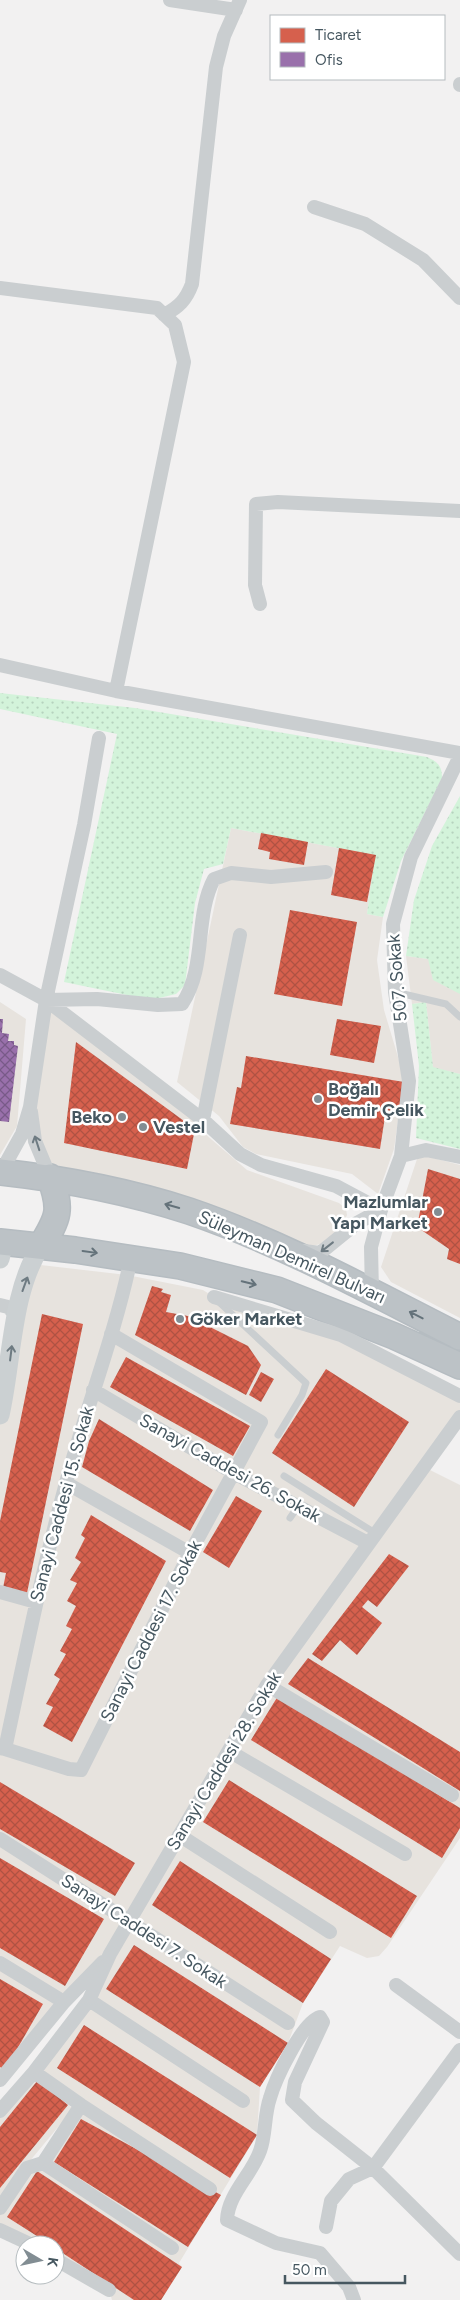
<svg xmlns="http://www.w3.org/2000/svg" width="460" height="2300" font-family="Figtree,sans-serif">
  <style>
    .commercial { fill: #e7e3de }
    .grass { fill: url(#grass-dots) }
    .shops { fill: url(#shops-cross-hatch) }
    .offices { fill: url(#offices-cross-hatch) }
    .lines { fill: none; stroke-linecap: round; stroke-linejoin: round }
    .highway-casing { stroke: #b5bcc1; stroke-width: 28 }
    .lane { stroke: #caced0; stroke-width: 7 }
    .street { stroke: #caced0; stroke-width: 14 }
    .secondary { stroke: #cbd0d2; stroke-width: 19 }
    .highway { stroke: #bcc2c6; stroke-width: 25 }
    .oneway { stroke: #6e7b82 }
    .oneway2 { stroke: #64727a }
    .poi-dot { fill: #828d93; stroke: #fff; stroke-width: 2 }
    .labels { text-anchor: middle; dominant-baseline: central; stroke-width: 5; stroke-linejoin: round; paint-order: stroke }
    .street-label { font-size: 18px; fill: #465760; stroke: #fff }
    .poi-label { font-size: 18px; font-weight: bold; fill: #465760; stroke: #fff; text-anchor: start }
  </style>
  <defs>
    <pattern id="grass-dots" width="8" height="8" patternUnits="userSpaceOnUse" patternTransform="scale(1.25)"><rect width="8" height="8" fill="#d3f3da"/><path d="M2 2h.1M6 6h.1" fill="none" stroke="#b6d2be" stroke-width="1.8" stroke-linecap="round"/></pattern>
    <pattern id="shops-cross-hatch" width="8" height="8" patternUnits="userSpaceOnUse" patternTransform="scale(1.25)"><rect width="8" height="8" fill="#d6604d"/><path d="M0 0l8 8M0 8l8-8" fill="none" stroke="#af5243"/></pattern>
    <pattern id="offices-cross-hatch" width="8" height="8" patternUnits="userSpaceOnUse" patternTransform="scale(1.25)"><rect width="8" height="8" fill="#9970ab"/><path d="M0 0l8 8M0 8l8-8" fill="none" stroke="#785a88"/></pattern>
  </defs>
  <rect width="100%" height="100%" fill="#f2f1f1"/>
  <path class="commercial" d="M231 828 376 855 367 914 383 917 377 960 384 1010 404 1077 394 1149 378 1194 352 1174 256 1154 243 1147 219 1116 177 1082Z
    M406 956 429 959 460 990V1074L433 1068 426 1002 412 1004Z
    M46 1000 203 1120 204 1133 247 1170 339 1203 346 1209 347 1215 342 1227 321 1244 307 1247 206 1204 157 1189 45 1165 30 1107Z
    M0 1002 26 1019 17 1126 0 1155Z
    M426 1156 460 1165V1318L391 1282 381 1267 417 1159Z
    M32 1264 127 1275 203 1290 214 1297 341 1335 460 1396V1417L424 1467 460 1485V1838L387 1947 379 1956 367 1958 340 1946 303 2003 288 2043 260 2087 257 2135 179 2263 182 2267 161 2300H112L109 2290 55 2259V2245H32L0 2230V2208L27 2168 44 2163 81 2106 34 2072 89 2000 109 1956 0 2080V1415Z
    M34 2077 73 2109 0 2197V2114Z"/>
  <path class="grass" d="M0 693 135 708 427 757C438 762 442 766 442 778L401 861 383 917 367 914 375 855 231 828 223 864 204 869 195 903 185 985 176 994 151 1000 64 982 117 734 0 709Z
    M460 796V994L433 980 428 959 406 956 414 900 432 846Z
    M426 1002 433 1067 460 1074V1149L416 1138 419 1066 412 1004Z"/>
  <path class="shops" d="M261 833 308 842 304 865 269 859 270 852 258 849Z
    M339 848 376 855 367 902 331 895Z
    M290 910 357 922 342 1006 274 994Z
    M337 1019 381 1026 374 1063 330 1055Z
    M76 1042 195 1129 187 1169 64 1143Z
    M246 1056 404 1082 399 1112 386 1110 380 1149 230 1124 237 1087 241 1088Z
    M428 1169 460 1179V1264L447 1259 449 1249 417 1227Z
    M152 1286 163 1289 161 1292 171 1295 166 1312 188 1316 248 1346 261 1365 246 1395 135 1335Z
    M42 1314 83 1324 27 1593 3 1588 6 1573 0 1572V1521Z
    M126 1357 250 1426 233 1456 110 1387Z
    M326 1369 409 1422 354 1507 272 1453Z
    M261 1372 274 1379 261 1402 249 1395Z
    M99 1419 213 1490 190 1531 82 1467 89 1441Z
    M236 1496 262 1511 229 1568 203 1552Z
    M91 1515 166 1561 72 1742 43 1726 53 1707 46 1704 60 1679 54 1675 66 1654 60 1651 72 1629 66 1626 76 1606 67 1601 77 1583 70 1580 81 1562 75 1558 85 1538 81 1535Z
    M389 1554 409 1566 377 1607 368 1600 362 1607 382 1623 357 1655 340 1640 322 1661 312 1654Z
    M308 1658 460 1752V1791L288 1684Z
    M278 1696 460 1808V1828L442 1858 251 1740Z
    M229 1780 417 1896 391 1938 203 1822Z
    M0 1782 135 1863 115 1896 0 1829Z
    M0 1858 104 1919 65 1986 0 1948Z
    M180 1861 331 1959 303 2003 152 1905Z
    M134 1945 288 2043 260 2087 106 1989Z
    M0 1979 43 2004 5 2070 0 2067Z
    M84 2025 257 2135 230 2178 57 2068Z
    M38 2080 68 2105 0 2188V2127Z
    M81 2119 221 2195 188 2247 54 2162Z
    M37 2171 182 2267 161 2300H134L55 2248V2245H51L7 2217Z"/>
  <path class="offices" d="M0 1019H3L2 1033 9 1034 8 1041H14V1045L18 1046 9 1122 0 1121Z"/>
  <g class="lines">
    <g class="highway-casing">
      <path id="highway" d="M0 1172C64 1179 127 1191 189 1211 283 1243 371 1292 460 1337
        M0 1242 75 1250 180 1266 277 1290 394 1336 460 1366
        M41 1246C59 1217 62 1210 50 1177"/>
    </g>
    <path class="lane" d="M395 992 446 1004 460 1017
      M220 1303 306 1383 302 1395 278 1435
      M284 1476 375 1533
      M290 1518 297 1508"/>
    <path class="street" d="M170 0 236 10
      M460 84V85
      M314 207 365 224 423 260 460 298
      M0 288 157 308 175 325 184 362 116 691
      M164 315C179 307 186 300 192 284L216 67 224 36 240 0
      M260 604 255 585 256 504 278 502 460 511
      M0 665 116 691 460 753
      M0 975 46 1000 203 1120 240 1154 261 1165 336 1186 381 1210
      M46 1000 97 999 158 1005 182 1004C207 967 194 917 214 879L231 873 271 877 326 872
      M31 1112 35 1141 50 1177
      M203 1120 240 935
      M401 1156 426 1150 460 1157
      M1 1172 22 1134 30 1107 46 1000 84 825 99 738
      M304 1251 320 1253 357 1223 381 1210
      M372 1293 371 1247 381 1210 401 1156 409 1081 395 992 393 924 411 857 460 756
      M214 1297 341 1335 460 1396
      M0 1305 8 1307 17 1316
      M93 1390 232 1472 368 1543
      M66 1483 190 1553
      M0 1592 36 1602
      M267 1685 452 1795
      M0 1748 5 1749C24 1660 42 1571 66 1483 86 1408 115 1335 131 1258
      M5 1749 69 1769 81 1770 190 1553 261 1422 111 1334
      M229 1751 405 1854
      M179 1835 330 1932
      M0 1839 288 2023
      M0 1963 64 2002
      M396 1985 460 2032
      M89 2000 243 2101
      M34 2072 81 2105 210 2189
      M0 2080 64 2002 103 1962
      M0 2111 34 2072 89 2000 110 1954 267 1685 460 1417
      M43 2163 172 2248
      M0 2208 27 2168 43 2163 81 2105
      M326 2227 331 2201 349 2179 373 2168 460 2050
      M0 2230 32 2245
      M55 2259 109 2290
      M354 2300 349 2287 320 2253 276 2243 227 2220C228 2194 251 2176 260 2151 266 2135 264 2115 270 2098 275 2080 302 2022 320 2017L323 2022 295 2082 292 2100 316 2123 373 2168 460 2254"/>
    <path class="secondary" d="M0 1259 4 1243
      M0 1415C12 1363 11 1291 41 1246"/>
    <use href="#highway" class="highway"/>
  </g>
  <defs><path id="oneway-shaft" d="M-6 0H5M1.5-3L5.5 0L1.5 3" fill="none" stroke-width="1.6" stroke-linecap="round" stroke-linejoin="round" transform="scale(1.25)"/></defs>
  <g class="oneway">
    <use href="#oneway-shaft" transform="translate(37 1143) rotate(-108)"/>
    <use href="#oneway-shaft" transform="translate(327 1247) rotate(142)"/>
    <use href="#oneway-shaft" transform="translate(25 1284) rotate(-70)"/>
    <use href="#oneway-shaft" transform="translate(11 1353) rotate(-83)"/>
  </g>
  <g class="oneway2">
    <use href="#oneway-shaft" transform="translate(172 1206) rotate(-164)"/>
    <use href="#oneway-shaft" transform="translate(90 1252) rotate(8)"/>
    <use href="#oneway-shaft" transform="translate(249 1283) rotate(14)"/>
    <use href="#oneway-shaft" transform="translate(416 1315) rotate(-153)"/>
  </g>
  <g class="poi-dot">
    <circle cx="318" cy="1099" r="5"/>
    <circle cx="122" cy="1117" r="5"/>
    <circle cx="143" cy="1127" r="5"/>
    <circle cx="438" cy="1212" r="5"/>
    <circle cx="180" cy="1319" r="5"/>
  </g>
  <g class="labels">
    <g class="street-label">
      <text transform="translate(397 978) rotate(-95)">507. Sokak</text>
      <text transform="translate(292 1257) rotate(24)">Süleyman Demirel Bulvarı</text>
      <text transform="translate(230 1468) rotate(29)">Sanayi Caddesi 26. Sokak</text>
      <text transform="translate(62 1504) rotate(-75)">Sanayi Caddesi 15. Sokak</text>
      <text transform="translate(151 1631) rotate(-63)">Sanayi Caddesi 17. Sokak</text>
      <text transform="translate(224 1761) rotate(-59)">Sanayi Caddesi 28. Sokak</text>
      <text transform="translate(144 1931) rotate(33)">Sanayi Caddesi 7. Sokak</text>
    </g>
    <g class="poi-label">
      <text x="328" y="1089">Boğalı<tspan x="328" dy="21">Demir Çelik</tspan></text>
      <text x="112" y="1117" text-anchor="end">Beko</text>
      <text x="153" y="1127">Vestel</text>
      <text x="428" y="1202" text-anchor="end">Mazlumlar<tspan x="428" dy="21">Yapı Market</tspan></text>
      <text x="190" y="1319">Göker Market</text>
    </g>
  </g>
  <rect x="270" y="15" width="175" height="65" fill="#ffffff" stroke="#b5bcbf"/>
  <rect x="280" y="28" width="25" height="15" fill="#d6604d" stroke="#b5bcbf"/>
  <text x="315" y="40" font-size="15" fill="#465760">Ticaret</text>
  <rect x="280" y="52" width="25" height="15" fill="#9970ab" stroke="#b5bcbf"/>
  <text x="315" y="65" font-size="15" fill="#465760">Ofis</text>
  <g transform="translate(40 2260) rotate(99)"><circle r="24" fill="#ffffff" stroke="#b5bcbf"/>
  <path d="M0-4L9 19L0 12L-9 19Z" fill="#828d93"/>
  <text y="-8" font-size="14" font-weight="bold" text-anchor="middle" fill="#465760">K</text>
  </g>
  <path d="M285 2275v8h120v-8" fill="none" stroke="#465760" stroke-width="2.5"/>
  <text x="292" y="2275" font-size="15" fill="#465760" stroke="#ffffff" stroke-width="4" paint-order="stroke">50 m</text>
</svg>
